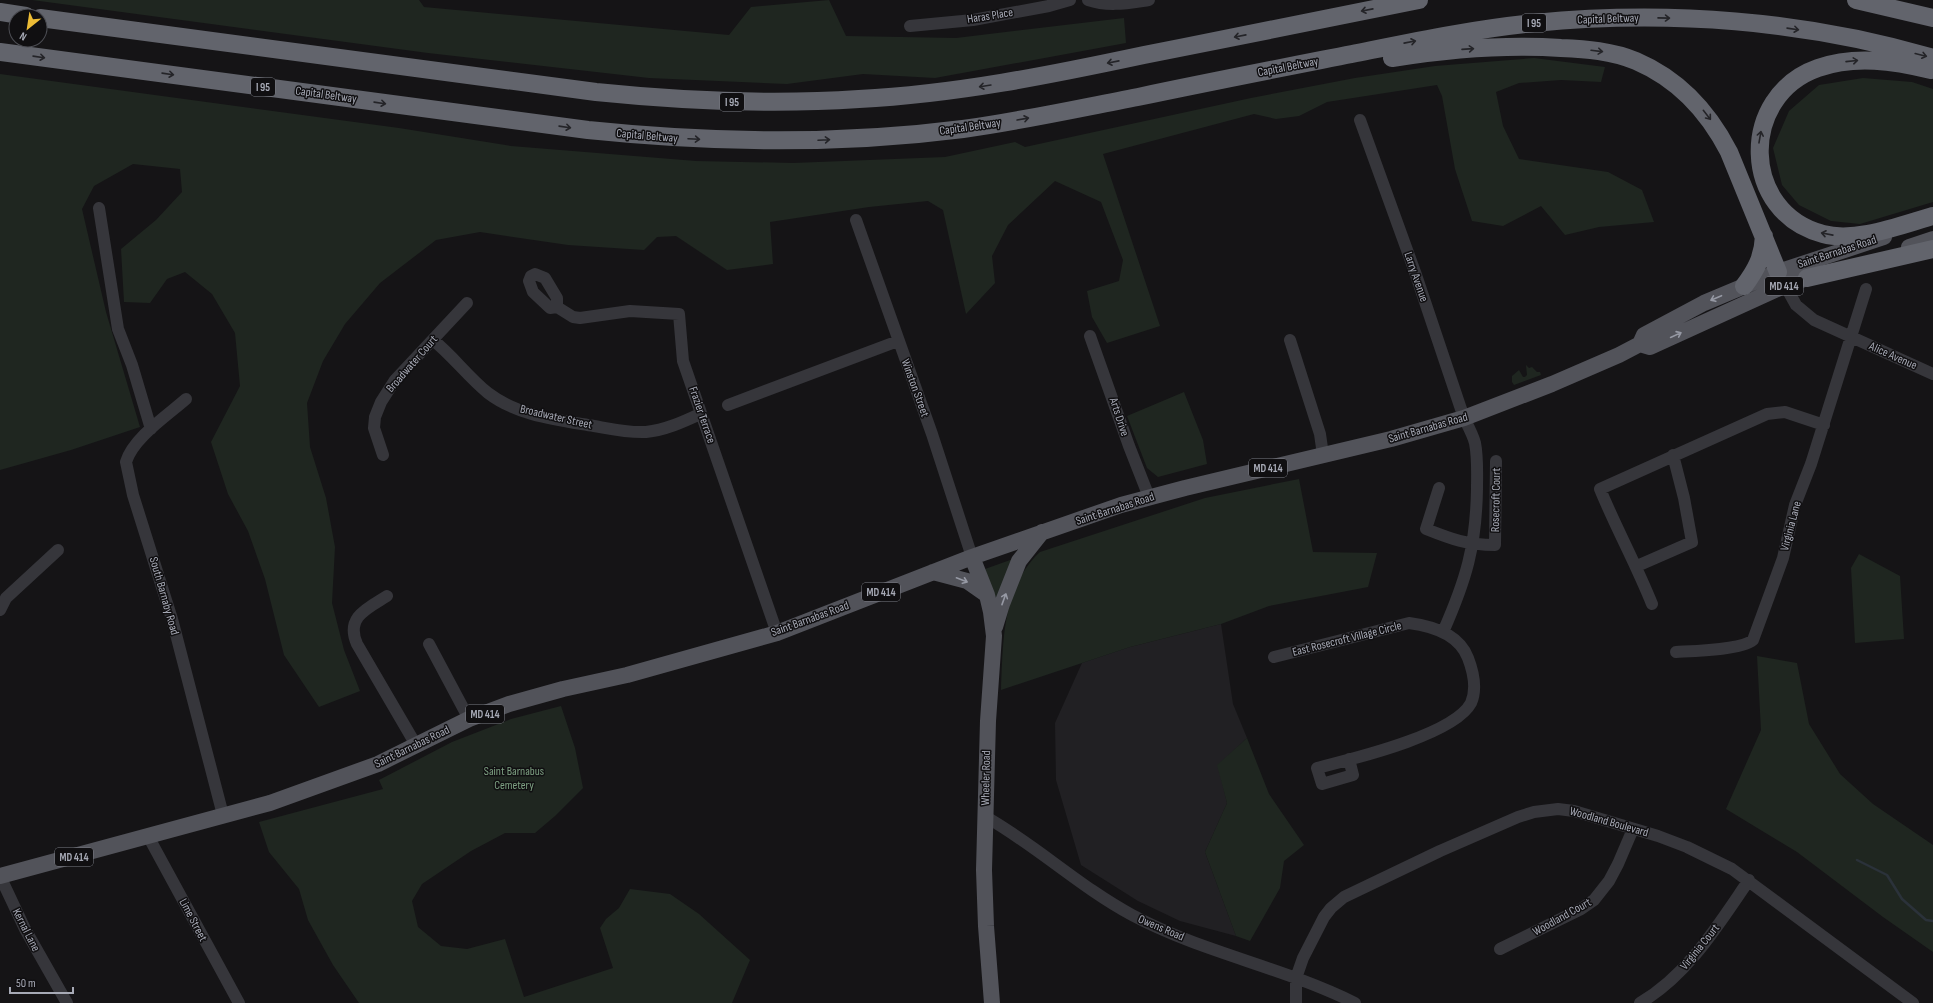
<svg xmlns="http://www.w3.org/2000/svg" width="1933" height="1003" font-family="'Sofia Sans Condensed',sans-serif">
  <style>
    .built { fill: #212023 }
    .green { fill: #1f2620 }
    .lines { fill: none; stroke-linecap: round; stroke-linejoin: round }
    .stream { stroke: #2b323a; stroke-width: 2.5 }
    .minor { stroke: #36363b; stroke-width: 12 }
    .major { stroke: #52535a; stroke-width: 16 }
    .highway { stroke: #62646c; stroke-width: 18 }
    .oneway { stroke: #242428 }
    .oneway2 { stroke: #9699a4 }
    .labels { text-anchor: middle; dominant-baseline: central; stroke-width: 3; stroke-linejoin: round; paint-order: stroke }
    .shield { fill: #100f11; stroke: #7a7c84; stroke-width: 1 }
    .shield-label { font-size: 11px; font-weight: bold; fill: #a7aab6 }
    .street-label { font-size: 12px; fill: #a7aab6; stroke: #100f11 }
    .park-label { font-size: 12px; fill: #7ea183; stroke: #100f11 }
  </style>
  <rect width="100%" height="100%" fill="#151416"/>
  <path class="built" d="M1221 624 1233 704 1247 738 1218 765 1227 803 1205 852 1236 936 1180 921 1138 901 1081 865 1056 780 1055 723 1082 663 1130 647Z"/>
  <path class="green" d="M32 0H419L424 7 729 35 751 7 829 0 846 36 956 38 1124 18 1126 43 935 78 863 74 787 84 649 78 428 53Z
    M1534 58 1605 67 1601 82 1561 80 1519 83 1496 92 1503 126 1519 159 1608 172 1642 190 1654 222 1599 227 1565 235 1541 206 1503 226 1472 221 1455 169 1442 96 1437 85 1327 102 1299 116 1276 119 1254 114 1103 154 1160 326 1107 343 1092 317 1087 291 1119 281 1123 260 1101 202 1055 181 1008 225 992 256 995 283 966 314 943 210 928 201 869 207 770 222 773 264 727 270 676 236 657 237 644 250 568 245 480 232 436 240 380 283 345 324 323 361 307 403 310 447 326 498 335 547 332 603 344 650 360 691 319 707 284 655 265 579 248 531 228 494 211 442 240 386 235 333 212 294 185 272 167 279 150 303 124 302 121 249 156 220 182 192 180 169 133 164 94 186 82 209 106 312 140 427 71 450 0 470V74L399 128 511 146 696 161 793 163 945 157 1015 142 1025 147 1251 98 1355 78 1435 66Z
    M1863 78 1912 82 1933 89V202L1860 224 1831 221 1799 205 1782 185 1773 148 1789 111 1819 85Z
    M1526 365 1529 368 1532 367 1537 372H1540L1541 375 1514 385 1512 382V376L1519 370 1523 377H1525L1527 375Z
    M1184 392 1203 440 1207 464 1158 477 1147 468 1127 416Z
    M1299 479 1313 552 1377 553 1368 587 1269 606 1221 624 1130 647 1001 690C1003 642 1002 587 1040 552L1205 498Z
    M1859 554 1900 576 1904 639 1855 643 1851 568Z
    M1013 559 997 605 985 569Z
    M1757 656 1797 663 1809 724 1840 774 1873 804 1933 845V952L1883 917 1797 852 1726 809 1761 730Z
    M561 706 575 748 583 788 555 816 535 833H505L471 851 422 884 412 901 418 927 441 946 467 949 505 939 524 997 613 968 600 928 606 919 619 908 630 889 670 894 699 914 750 960 732 1003H359L333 965 308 920 299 889 269 852 259 822 383 789 379 780 452 742 511 719Z
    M1247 738 1269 794 1304 845 1284 861 1280 888 1250 941 1236 936 1205 852 1227 803 1217 765Z"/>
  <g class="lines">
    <path class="stream" d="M1857 860 1887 875 1902 899 1926 920 1933 921"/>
    <path class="minor" d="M1088 0C1109 7 1128 3 1149 0
      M910 26 973 20 1049 6 1070 0
      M1360 120 1415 272 1464 418C1468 426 1473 435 1475 443 1478 458 1477 474 1477 489 1476 547 1466 580 1443 632
      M99 208 118 329 132 365 151 429
      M856 220 932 434 972 557
      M535 274 545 278 557 298V307L550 308 533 292 529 281 531 276Z
      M1781 278 1796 305 1814 320 1933 374
      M557 307 573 317 580 318 630 311 679 314 683 361 777 633
      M1090 336 1129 446 1149 497
      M433 340C453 356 468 377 488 393 518 416 558 420 594 426 611 429 629 433 646 432 665 430 683 422 700 414
      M1290 340 1320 434 1323 455
      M186 399C168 415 133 438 126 462L133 495 172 619 223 815
      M728 405 898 341
      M383 455 374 428 375 417 381 402 395 380 467 303
      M1439 488 1426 529C1451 539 1467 545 1495 545L1496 461
      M1637 566 1692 542 1684 498 1673 455
      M387 596C368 608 345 617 357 644L416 745
      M1652 604C1636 564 1616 528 1600 489L1767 414 1785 412 1824 425
      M0 610 6 598 58 550
      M429 644 469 719
      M1676 652C1693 651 1741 650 1753 640L1783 558 1795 505 1811 464 1866 289
      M1274 657 1409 623C1432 626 1459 634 1468 658 1473 671 1477 689 1471 703 1454 735 1352 759 1317 768L1322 784 1353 775 1349 759
      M986 817C1037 846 1080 887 1132 915 1203 953 1283 967 1355 1003
      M148 836 239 1003
      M0 876 25 929 67 1003
      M1500 949 1581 909 1594 900 1609 881 1618 864 1633 829
      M1296 1003V978L1303 958 1324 917 1331 908 1344 897 1440 851 1518 817 1534 812 1558 809 1574 811 1658 836 1687 847 1732 869 1913 1003
      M1640 1003C1688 975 1718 925 1749 880"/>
    <path class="major" d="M1909 247 1933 239
      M1640 344 1650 347 1784 286 1819 274
      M972 557 987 595 991 612 994 636 988 721 984 870 986 926 992 1003
      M933 572 967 581 987 595
      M995 627 1002 604 1019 561 1042 532
      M0 876 270 803 378 764 469 719 509 704 563 689 627 675 777 633 972 557 1121 505 1185 488 1391 439 1464 418 1552 384 1619 355 1640 344 1644 335 1704 303 1778 272 1884 237"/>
    <path class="highway" d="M1856 0 1933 18
      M0 12 26 16
      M40 18 596 92C684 101 771 105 859 99 956 94 1050 75 1144 55 1236 37 1328 18 1419 0
      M0 52 588 130C713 143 838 145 963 129 1022 121 1080 108 1138 97 1209 82 1281 68 1352 54 1412 42 1473 29 1534 23 1667 10 1805 20 1933 58
      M1392 58C1448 49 1504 44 1561 48 1586 49 1612 51 1636 61 1678 79 1708 111 1729 152L1778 272
      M1931 70C1894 61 1855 55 1818 68 1738 96 1741 213 1823 234 1856 243 1901 225 1933 216
      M1807 278 1933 249
      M1744 286C1756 270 1763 257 1764 236"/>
  </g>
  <defs><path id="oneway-shaft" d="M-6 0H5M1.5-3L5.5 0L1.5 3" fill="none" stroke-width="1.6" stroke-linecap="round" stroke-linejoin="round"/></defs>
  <g class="oneway">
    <use href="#oneway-shaft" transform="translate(1367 10) rotate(169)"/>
    <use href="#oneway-shaft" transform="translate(1664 18) rotate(1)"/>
    <use href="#oneway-shaft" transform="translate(1793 29) rotate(8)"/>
    <use href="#oneway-shaft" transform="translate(1240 36) rotate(169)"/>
    <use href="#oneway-shaft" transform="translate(1410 42) rotate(-11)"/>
    <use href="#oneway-shaft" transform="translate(1468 49) rotate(-4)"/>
    <use href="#oneway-shaft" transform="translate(1597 51) rotate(7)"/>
    <use href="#oneway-shaft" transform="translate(1921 55) rotate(14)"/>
    <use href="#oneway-shaft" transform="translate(39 57) rotate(8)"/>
    <use href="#oneway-shaft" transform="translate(1852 61) rotate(-6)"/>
    <use href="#oneway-shaft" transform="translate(1113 62) rotate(169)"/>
    <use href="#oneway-shaft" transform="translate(168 74) rotate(8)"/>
    <use href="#oneway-shaft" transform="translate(985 86) rotate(171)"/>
    <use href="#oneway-shaft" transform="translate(380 103) rotate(8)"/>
    <use href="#oneway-shaft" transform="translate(1707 115) rotate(52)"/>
    <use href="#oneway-shaft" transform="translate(1023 119) rotate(-10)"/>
    <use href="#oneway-shaft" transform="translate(565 127) rotate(8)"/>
    <use href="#oneway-shaft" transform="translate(1760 137) rotate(-80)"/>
    <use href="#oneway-shaft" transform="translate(694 139) rotate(3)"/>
    <use href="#oneway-shaft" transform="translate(824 140) rotate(-3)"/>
    <use href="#oneway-shaft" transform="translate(1827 234) rotate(-169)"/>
  </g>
  <g class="oneway2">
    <use href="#oneway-shaft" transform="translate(1716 298) rotate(157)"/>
    <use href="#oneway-shaft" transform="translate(1676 335) rotate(-25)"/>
    <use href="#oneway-shaft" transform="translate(962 580) rotate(21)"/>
    <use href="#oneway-shaft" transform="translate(1004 599) rotate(-70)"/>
  </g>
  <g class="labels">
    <g class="shield">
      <rect x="1522" y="14" width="24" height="18" rx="3"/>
      <rect x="251" y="78" width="24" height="18" rx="3"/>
      <rect x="720" y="93" width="24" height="18" rx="3"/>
      <rect x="1765" y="277" width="38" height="18" rx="3"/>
      <rect x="1249" y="459" width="38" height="18" rx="3"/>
      <rect x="862" y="583" width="38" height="18" rx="3"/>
      <rect x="466" y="705" width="38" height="18" rx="3"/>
      <rect x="55" y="848" width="38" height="18" rx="3"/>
    </g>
    <g class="shield-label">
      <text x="1534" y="23">I 95</text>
      <text x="263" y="87">I 95</text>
      <text x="732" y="102">I 95</text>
      <text x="1784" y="286">MD 414</text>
      <text x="1268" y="468">MD 414</text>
      <text x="881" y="592">MD 414</text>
      <text x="485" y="714">MD 414</text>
      <text x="74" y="857">MD 414</text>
    </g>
    <g class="street-label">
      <text transform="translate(990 16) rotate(-9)">Haras Place</text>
      <text transform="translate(1608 19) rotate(-2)">Capital Beltway</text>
      <text transform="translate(1288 67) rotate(-11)">Capital Beltway</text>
      <text transform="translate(326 95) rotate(8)">Capital Beltway</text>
      <text transform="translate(970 127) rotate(-8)">Capital Beltway</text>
      <text transform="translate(647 136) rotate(5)">Capital Beltway</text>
      <text transform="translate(1837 252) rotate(-18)">Saint Barnabas Road</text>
      <text transform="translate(1416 277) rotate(71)">Larry Avenue</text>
      <text transform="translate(1893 356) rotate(24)">Alice Avenue</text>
      <text transform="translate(412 364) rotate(-49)">Broadwater Court</text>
      <text transform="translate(915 388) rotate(70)">Winston Street</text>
      <text transform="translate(702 415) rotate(71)">Frazier Terrace</text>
      <text transform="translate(556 417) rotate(13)">Broadwater Street</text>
      <text transform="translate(1119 417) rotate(72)">Arts Drive</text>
      <text transform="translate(1428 428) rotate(-16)">Saint Barnabas Road</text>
      <text transform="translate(1496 500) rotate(-89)">Rosecroft Court</text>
      <text transform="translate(1115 509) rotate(-18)">Saint Barnabas Road</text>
      <text transform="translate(1791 526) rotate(-75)">Virginia Lane</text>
      <text transform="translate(164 596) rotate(74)">South Barnaby Road</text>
      <text transform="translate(810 619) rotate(-20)">Saint Barnabas Road</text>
      <text transform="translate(1347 639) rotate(-14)">East Rosecroft Village Circle</text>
      <text transform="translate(412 747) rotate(-26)">Saint Barnabas Road</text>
      <text transform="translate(986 778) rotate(-89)">Wheeler Road</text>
      <text transform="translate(1609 822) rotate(16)">Woodland Boulevard</text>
      <text transform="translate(1562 917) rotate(-29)">Woodland Court</text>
      <text transform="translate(193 920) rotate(62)">Lime Street</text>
      <text transform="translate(1161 928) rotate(23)">Owens Road</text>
      <text transform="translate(26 930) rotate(63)">Kernal Lane</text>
      <text transform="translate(1700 947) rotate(-51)">Virginia Court</text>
    </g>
    <g class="park-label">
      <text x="514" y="771">Saint Barnabus<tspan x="514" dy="14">Cemetery</tspan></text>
    </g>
  </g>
  <g transform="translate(28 28) rotate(210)"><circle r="19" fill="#100f11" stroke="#4c4d53"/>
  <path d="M0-3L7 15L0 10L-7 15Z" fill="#ecbc36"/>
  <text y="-6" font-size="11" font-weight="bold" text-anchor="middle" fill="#a7aab6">N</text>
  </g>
  <path d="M10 987v6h63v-6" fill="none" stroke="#a7aab6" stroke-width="2"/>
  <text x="16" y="987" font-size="12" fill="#a7aab6" stroke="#100f11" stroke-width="3" paint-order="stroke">50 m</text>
</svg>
